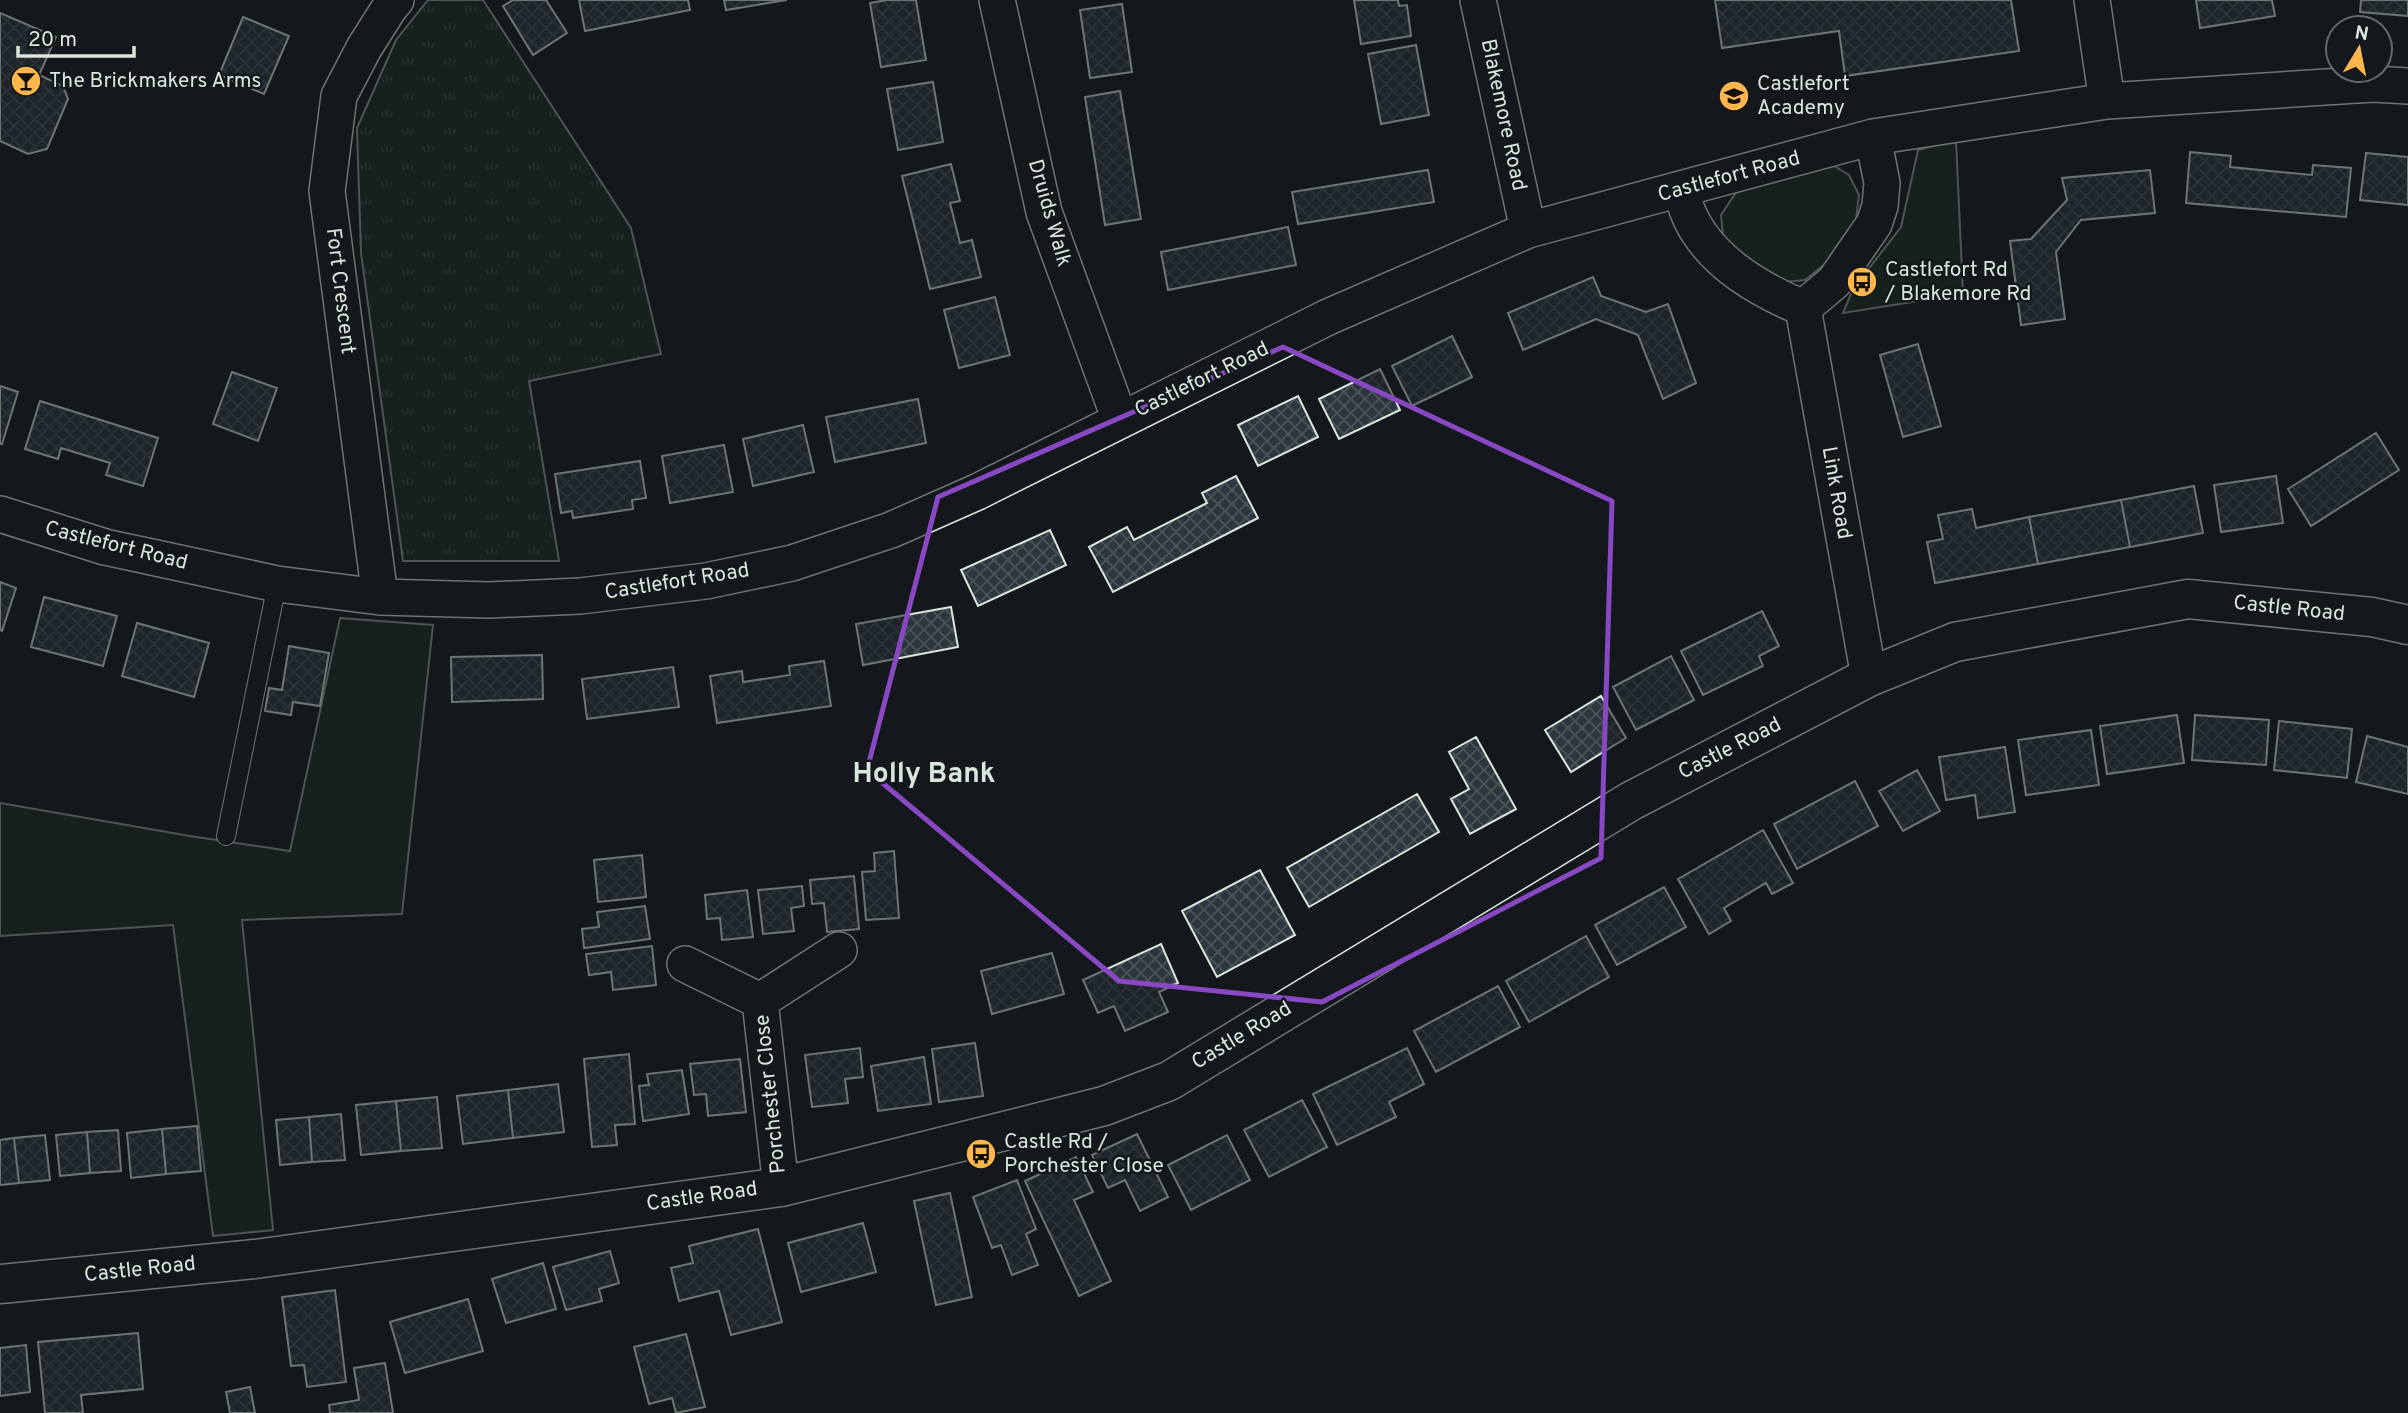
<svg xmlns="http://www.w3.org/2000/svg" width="2408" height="1413" font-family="Overpass,sans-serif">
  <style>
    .green { fill: #1a2d24; stroke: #939e99; stroke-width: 2 }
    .park { fill: url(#park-tufts); stroke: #939e99; stroke-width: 2 }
    .building { fill: url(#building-cross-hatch); stroke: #d8e6dc; stroke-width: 2 }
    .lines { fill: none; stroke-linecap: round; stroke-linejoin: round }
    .lane-casing { stroke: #d8e6dc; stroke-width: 20 }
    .street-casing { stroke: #d8e6dc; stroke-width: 38 }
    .secondary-casing { stroke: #d8e6dc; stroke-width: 41 }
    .lane { stroke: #14181c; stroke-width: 18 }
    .street { stroke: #14181c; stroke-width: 35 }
    .secondary { stroke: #14181c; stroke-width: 38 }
    .marked { fill: none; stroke: #8948c3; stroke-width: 5; stroke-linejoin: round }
    .labels { text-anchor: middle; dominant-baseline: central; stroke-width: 5; stroke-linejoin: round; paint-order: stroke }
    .poi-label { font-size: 21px; fill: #d8e6dc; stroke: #14181c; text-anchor: start }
    .street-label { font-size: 21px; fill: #d8e6dc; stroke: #14181c }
    .district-label { font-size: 28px; font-weight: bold; fill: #d8e6dc; stroke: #14181c }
  </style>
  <defs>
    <pattern id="park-tufts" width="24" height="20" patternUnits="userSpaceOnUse" patternTransform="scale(1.75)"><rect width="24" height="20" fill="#1a2d24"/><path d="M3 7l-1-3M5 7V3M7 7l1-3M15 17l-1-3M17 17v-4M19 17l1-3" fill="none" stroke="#3b4b43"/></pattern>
    <pattern id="building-cross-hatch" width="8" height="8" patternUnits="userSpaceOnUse" patternTransform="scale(1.75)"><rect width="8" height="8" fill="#2c363c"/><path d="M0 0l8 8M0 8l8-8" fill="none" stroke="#4a5358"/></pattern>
  </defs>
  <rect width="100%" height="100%" fill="#14181c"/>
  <path class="green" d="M1956 140 1963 294 1843 313 1853 289 1901 227 1918 150Z
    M1826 161 1849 175 1859 195 1856 219 1840 252 1805 280 1785 282 1748 264 1723 237 1721 215 1737 191Z
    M340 618 433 625 402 914 242 920 273 1230 213 1236 173 925 0 936V803L190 836 290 851Z"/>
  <path class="park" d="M428 0H483L631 228 661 354 529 381 559 561H403L361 253 357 128 396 40Z"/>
  <path class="building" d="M513 0H546L567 33 533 55 503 6Z
    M579 0H688L690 10 585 31Z
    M724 0H787L726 10Z
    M887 0H916L926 60 881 67 870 3Z
    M1354 0H1398L1399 6 1407 5 1411 36 1361 44Z
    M1715 0H2011L2019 51 1845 76 1839 31 1722 48Z
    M2196 0H2272L2275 16 2200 28Z
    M2361 0H2408V16L2360 12Z
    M1122 4 1132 72 1090 78 1080 10Z
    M0 13 56 37 39 75 63 86 68 99 47 149 28 154 0 141Z
    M243 17 289 36 264 94 219 75Z
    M1416 45 1429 115 1381 124 1368 54Z
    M933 82 943 142 898 150 887 89Z
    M1120 91 1141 219 1105 225 1085 97Z
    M2190 152 2231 156 2230 167 2312 175 2313 165 2351 168 2346 217 2186 203Z
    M2366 153 2408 157V205L2360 200Z
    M951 164 960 201 950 203 960 243 972 240 981 277 930 289 902 176Z
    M1428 170 1434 202 1298 224 1292 192Z
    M2150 170 2155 213 2081 220 2056 252 2065 319 2021 325 2010 241 2031 239 2067 200 2062 178Z
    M1288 227 1296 265 1168 290 1161 252Z
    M1593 277 1601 296 1646 312 1668 304 1696 383 1663 399 1638 335 1596 319 1523 350 1508 313Z
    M995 297 1010 355 959 368 944 310Z
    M1452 336 1472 377 1412 406 1392 366Z
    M1918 344 1941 426 1903 437 1880 355Z
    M1380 369 1400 410 1339 439 1319 399Z
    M232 372 277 388 258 441 213 424Z
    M0 386 18 392 2 444H0Z
    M1298 396 1318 437 1258 466 1238 425Z
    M918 399 926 443 835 462 826 417Z
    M40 401 158 438 143 486 106 475 110 463 61 448 58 459 25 449Z
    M803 425 814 472 753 486 743 439Z
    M2376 433 2399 470 2311 526 2288 489Z
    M724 445 733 492 670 503 662 456Z
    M640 461 646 498 632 500 633 509 573 518 572 511 561 513 555 474Z
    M1236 476 1258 518 1113 592 1089 547 1127 527 1134 540 1207 503 1202 493Z
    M2276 476 2283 523 2221 532 2214 485Z
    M2194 486 2203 533 2130 547 2121 500Z
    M2121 500 2130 547 2038 564 2029 517Z
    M1972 509 1976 528 2029 517 2038 564 1935 583 1927 542 1943 539 1938 515Z
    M1050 530 1066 565 978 606 961 570Z
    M0 582 16 588 2 631 0 630Z
    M44 597 117 616 103 666 31 647Z
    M951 607 958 647 863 665 856 624Z
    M1762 611 1779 646 1759 656 1763 666 1703 695 1681 651Z
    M137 623 209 643 194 697 122 676Z
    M289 646 329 653 320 706 293 702 291 715 265 711 269 688 282 690Z
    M542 655 543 699 452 702 451 657Z
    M1671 656 1694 700 1636 730 1613 687Z
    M824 661 831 706 717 723 710 676 742 671 743 682 790 675 789 666Z
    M673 667 679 707 587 719 582 679Z
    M1601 696 1626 738 1571 772 1545 730Z
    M2177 715 2184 763 2107 774 2100 726Z
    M2195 715 2269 720 2266 765 2192 760Z
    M2279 721 2352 729 2347 778 2274 770Z
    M2091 730 2099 785 2026 795 2018 740Z
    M2367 736 2408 747V794L2356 782Z
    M1476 737 1516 809 1470 834 1451 799 1469 789 1449 752Z
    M2005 747 2015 812 1978 818 1975 795 1946 800 1939 757Z
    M1917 770 1940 811 1903 831 1879 791Z
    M1855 781 1878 826 1797 869 1774 824Z
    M1417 794 1439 832 1309 907 1287 868Z
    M1763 830 1793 883 1772 894 1766 883 1724 908 1731 921 1709 934 1678 879Z
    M894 851 899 918 866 920 862 872 875 871 874 853Z
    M642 855 646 897 598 902 594 860Z
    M1260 870 1295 935 1217 977 1182 911Z
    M854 876 859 929 827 932 824 903 812 904 810 880Z
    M802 886 804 906 791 908 794 931 763 934 758 890Z
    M1664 887 1686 927 1617 965 1595 925Z
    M747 890 753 937 722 940 720 918 707 919 705 895Z
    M645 906 650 939 584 948 582 929 599 927 597 912Z
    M1586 936 1609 977 1529 1022 1506 981Z
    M1161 944 1178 983 1159 992 1168 1012 1125 1031 1114 1006 1098 1013 1083 980Z
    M652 946 656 985 613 990 611 972 589 975 586 954Z
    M1052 953 1064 994 992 1014 981 971Z
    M1498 986 1520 1027 1436 1072 1414 1031Z
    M975 1043 983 1096 939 1102 932 1049Z
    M860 1048 863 1077 845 1079 848 1103 812 1107 805 1055Z
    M1407 1048 1424 1084 1389 1102 1396 1117 1337 1145 1313 1094Z
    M629 1054 635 1124 615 1125 617 1145 592 1147 584 1059Z
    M924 1057 931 1104 878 1111 871 1066Z
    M740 1059 746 1112 708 1116 706 1094 694 1095 690 1064Z
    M682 1070 689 1114 643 1121 639 1086 649 1085 647 1074Z
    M558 1084 564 1132 513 1138 508 1090Z
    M508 1090 513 1138 463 1144 457 1096Z
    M437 1097 442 1148 401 1151 396 1101Z
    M1302 1100 1327 1147 1269 1177 1244 1130Z
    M396 1101 401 1151 361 1155 356 1105Z
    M341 1114 345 1160 312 1162 309 1117Z
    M309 1117 312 1162 280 1165 276 1120Z
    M197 1126 201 1171 166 1174 162 1129Z
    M162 1129 166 1174 131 1178 127 1133Z
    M118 1130 121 1171 90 1173 87 1132Z
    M87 1132 90 1173 60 1176 56 1135Z
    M1137 1134 1168 1197 1140 1211 1125 1180 1108 1188 1092 1155Z
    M45 1135 50 1180 19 1183 14 1138Z
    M1227 1135 1250 1180 1191 1210 1168 1165Z
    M14 1138 19 1183 0 1185V1140Z
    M1076 1157 1093 1192 1074 1200 1111 1281 1079 1296 1025 1181Z
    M1017 1180 1036 1229 1026 1234 1038 1265 1012 1275 1001 1245 992 1248 973 1197Z
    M950 1193 972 1297 936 1305 914 1201Z
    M863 1223 876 1272 801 1292 788 1243Z
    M758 1229 782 1322 731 1335 719 1291 679 1301 671 1268 693 1263 689 1246Z
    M610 1251 619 1283 599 1289 602 1301 566 1310 553 1267Z
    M543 1263 556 1309 506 1323 492 1279Z
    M335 1290 346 1382 307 1387 304 1365 291 1366 282 1297Z
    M468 1299 483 1351 405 1373 390 1322Z
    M138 1333 143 1389 81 1395 83 1413H45L38 1342Z
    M686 1334 705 1407 676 1413 672 1398 649 1404 634 1347Z
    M26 1345 30 1392 0 1396V1348Z
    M385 1363 393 1413H330L329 1405 359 1400 354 1368Z
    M250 1387 255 1413H230L226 1392Z"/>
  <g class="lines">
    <g class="lane-casing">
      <path id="lane" d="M226 836 277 584"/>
    </g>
    <g class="street-casing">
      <path id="street" d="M997 0 1044 212 1120 420
        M1478 0 1528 230
        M2092 0 2107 101
        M1681 191C1684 201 1687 212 1692 221 1714 264 1760 290 1803 308
        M1803 308 1869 677
        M1803 308 1834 282 1874 224 1880 206 1882 183 1873 137
        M0 514 105 547 277 584 380 597 489 600 580 596 706 581 792 563 891 530 977 492 1328 317 1528 230 1873 137 2107 101 2373 84 2408 86
        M380 597 327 191 339 96 364 48 390 7 396 0
        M685 964 760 1001 839 950
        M760 1001 781 1187"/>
    </g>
    <g class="secondary-casing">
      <path id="secondary" d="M0 1284 255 1259 781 1187 1104 1106 1169 1081 1631 801 1869 677 1955 642 2188 599 2372 617 2408 625"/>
    </g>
    <use href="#lane" class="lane"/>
    <use href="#street" class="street"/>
    <use href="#secondary" class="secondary"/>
  </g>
  <path d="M0 0H2408V1413H0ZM1283 347 1612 501 1601 858 1322 1002 1119 981 867 770 938 497Z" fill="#14181c" fill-opacity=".55" fill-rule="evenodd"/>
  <path class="marked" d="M1283 347 1612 501 1601 858 1322 1002 1119 981 867 770 938 497Z"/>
  <defs>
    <g id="bar-disc" transform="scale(1.575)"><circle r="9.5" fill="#ffb74d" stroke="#14181c"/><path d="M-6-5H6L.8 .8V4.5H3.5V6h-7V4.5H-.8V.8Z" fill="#111"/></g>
    <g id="school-disc" transform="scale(1.575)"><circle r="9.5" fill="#ffb74d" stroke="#14181c"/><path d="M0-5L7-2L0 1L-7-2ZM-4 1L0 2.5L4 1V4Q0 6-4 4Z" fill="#111"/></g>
    <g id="bus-disc" transform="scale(1.575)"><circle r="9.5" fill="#ffb74d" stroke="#14181c"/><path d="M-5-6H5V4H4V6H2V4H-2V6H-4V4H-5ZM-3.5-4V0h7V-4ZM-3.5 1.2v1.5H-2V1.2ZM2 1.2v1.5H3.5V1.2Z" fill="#111"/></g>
  </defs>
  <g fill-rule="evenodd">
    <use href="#bar-disc" x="26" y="81"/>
    <use href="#school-disc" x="1734" y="96"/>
    <use href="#bus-disc" x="1862" y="282"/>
    <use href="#bus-disc" x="981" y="1154"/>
  </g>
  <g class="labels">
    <g class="poi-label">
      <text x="49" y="81">The Brickmakers Arms</text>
      <text x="1757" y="84">Castlefort<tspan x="1757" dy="24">Academy</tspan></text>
      <text x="1885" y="270">Castlefort Rd<tspan x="1885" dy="24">/ Blakemore Rd</tspan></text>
      <text x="1004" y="1142">Castle Rd /<tspan x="1004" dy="24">Porchester Close</tspan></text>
    </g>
    <g class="street-label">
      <text transform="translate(1503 115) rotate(78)">Blakemore Road</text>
      <text transform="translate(1729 177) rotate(-15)">Castlefort Road</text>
      <text transform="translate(1049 213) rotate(74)">Druids Walk</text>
      <text transform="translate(340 291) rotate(83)">Fort Crescent</text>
      <text transform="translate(1202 380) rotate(-26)">Castlefort Road</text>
      <text transform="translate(1836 493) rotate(80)">Link Road</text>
      <text transform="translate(116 546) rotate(14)">Castlefort Road</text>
      <text transform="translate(677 582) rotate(-9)">Castlefort Road</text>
      <text transform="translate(2289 609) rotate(6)">Castle Road</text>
      <text transform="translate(1730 749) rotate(-27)">Castle Road</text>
      <text transform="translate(1242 1036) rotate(-31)">Castle Road</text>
      <text transform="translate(771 1094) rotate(-96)">Porchester Close</text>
      <text transform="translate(702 1197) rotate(-8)">Castle Road</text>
      <text transform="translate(140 1270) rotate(-6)">Castle Road</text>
    </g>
    <g class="district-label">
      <text x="924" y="775">Holly Bank</text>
    </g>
  </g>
  <g transform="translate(2359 49) rotate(10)"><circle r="33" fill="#14181c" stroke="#626a69" stroke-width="2"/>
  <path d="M0-5L12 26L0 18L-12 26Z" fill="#ffb74d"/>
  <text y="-10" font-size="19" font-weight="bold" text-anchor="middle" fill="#d8e6dc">N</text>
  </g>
  <path d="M18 46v10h116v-10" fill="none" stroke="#d8e6dc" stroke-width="3.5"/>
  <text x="28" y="46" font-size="21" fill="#d8e6dc" stroke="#14181c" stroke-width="5" paint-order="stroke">20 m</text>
</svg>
